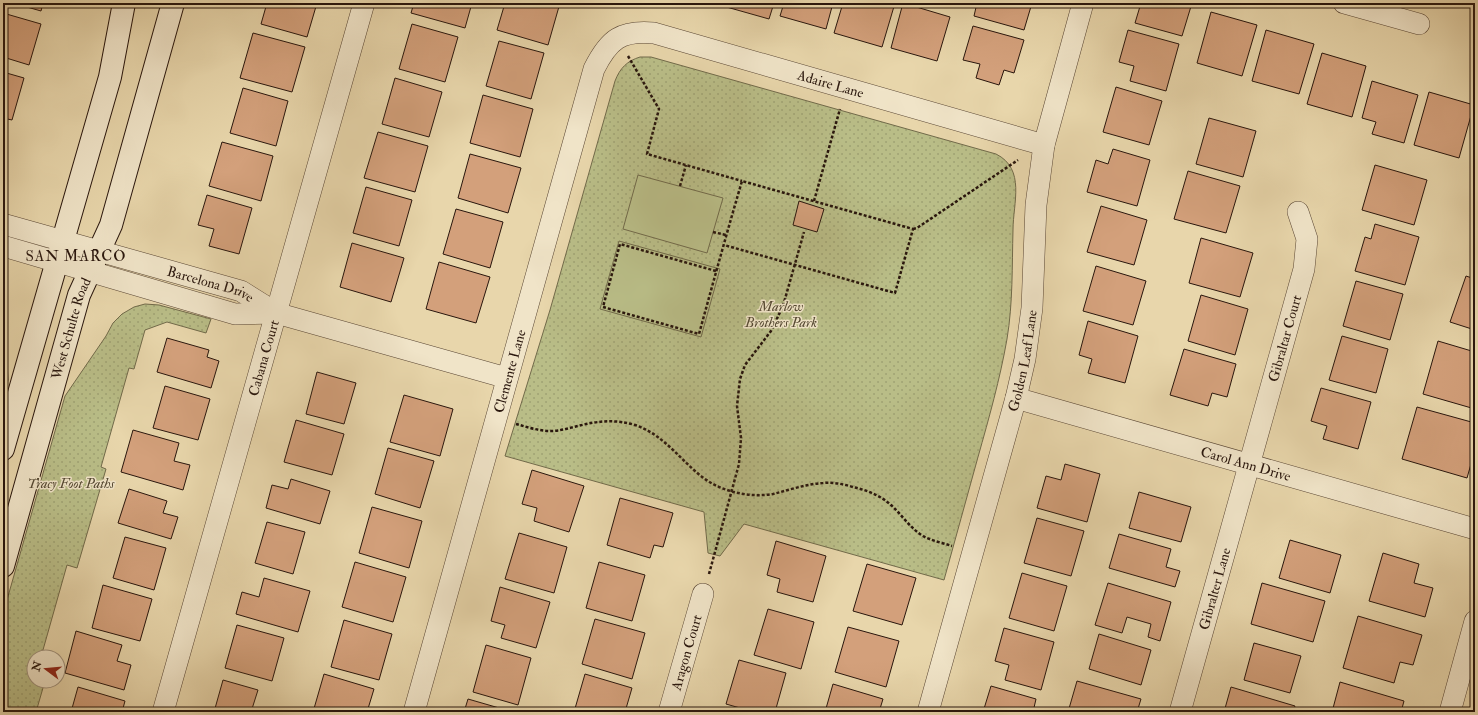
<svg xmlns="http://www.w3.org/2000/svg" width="1478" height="715" font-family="'IM FELL Double Pica',serif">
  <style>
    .grass { fill: url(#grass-dots); stroke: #716a4a }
    .garden { fill: #b9bd87; stroke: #716a4a }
    .building { fill: #d3a07b; stroke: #29160d }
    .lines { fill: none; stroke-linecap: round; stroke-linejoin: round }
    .street-casing { stroke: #594634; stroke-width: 22 }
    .secondary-casing { stroke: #29160d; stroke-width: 24 }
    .path { stroke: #29160d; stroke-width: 2.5; stroke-dasharray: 3 2; stroke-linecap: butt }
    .street { stroke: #f0e4c8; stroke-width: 21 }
    .secondary { stroke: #f0e4c8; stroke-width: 22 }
    .labels { text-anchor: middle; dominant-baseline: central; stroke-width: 3; stroke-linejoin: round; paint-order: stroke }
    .street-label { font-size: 14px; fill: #29160d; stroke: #f0e4c8 }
    .park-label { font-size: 14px; font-style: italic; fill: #544832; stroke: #f0e4c8 }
    .neighbourhood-label { font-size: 15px; letter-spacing: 1px; fill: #29160d; stroke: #f0e4c8 }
  </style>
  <defs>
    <pattern id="grass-dots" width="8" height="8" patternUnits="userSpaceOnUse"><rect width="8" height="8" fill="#b9bd87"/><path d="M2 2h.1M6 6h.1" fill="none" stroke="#9fa273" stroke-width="1.8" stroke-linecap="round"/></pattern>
  </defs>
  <rect width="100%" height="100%" fill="#e8d6ab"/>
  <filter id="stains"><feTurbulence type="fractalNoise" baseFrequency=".005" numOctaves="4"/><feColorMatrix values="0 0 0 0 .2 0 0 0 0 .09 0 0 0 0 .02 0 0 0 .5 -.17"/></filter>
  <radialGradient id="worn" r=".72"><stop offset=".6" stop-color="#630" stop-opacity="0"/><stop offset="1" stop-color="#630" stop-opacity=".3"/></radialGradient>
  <path class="grass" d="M640 57H651L996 154C1026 169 1013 203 1013 230 1012 266 1013 303 1007 339 1000 379 989 418 978 457 967 498 955 539 944 580L744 524 720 556 708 553 704 512 505 456 550 310 615 81C620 68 627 61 640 57Z
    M3 281 6 297 4 309 8 380 3 398Z
    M145 304 159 305 211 319 206 333 167 322 145 330 134 369 129 368 101 467 106 469 77 568 67 565 41 657H34V681H45L36 712H3V614L65 396 106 336 113 323 122 314 134 307Z"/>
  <path class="garden" d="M638 175 723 198 707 253 623 229Z
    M619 241 720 269 701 337 600 309Z"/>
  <path class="building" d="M13 3H43L41 11Z
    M267 3H317L307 37 261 24Z
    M414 3H472L465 28 411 13Z
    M505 3H560L548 45 497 30Z
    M724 3H774L769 19 723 6Z
    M784 3H833L826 29 780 16Z
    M843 3H895L882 47 834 33Z
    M903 3 950 17 937 61 891 48Z
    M977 3H1032L1024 30 974 16Z
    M1141 3H1192L1182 36 1135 23Z
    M1211 12 1257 25 1242 76 1197 63Z
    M3 13 41 24 29 65 3 57Z
    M412 24 458 37 445 82 399 69Z
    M973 26 1024 40 1014 73 1004 70 999 85 976 78 980 64 963 60Z
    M1128 30 1179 44 1166 91 1130 81 1134 66 1119 62Z
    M1266 30 1314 44 1299 94 1252 81Z
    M253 33 305 47 292 92 240 78Z
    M499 41 544 53 531 99 486 86Z
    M1322 53 1366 66 1352 117 1307 104Z
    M3 72 24 78 12 120 3 118Z
    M395 78 442 92 429 137 382 124Z
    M1372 81 1418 95 1404 143 1372 134 1376 122 1362 118Z
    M1116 87 1162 101 1149 145 1103 132Z
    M243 88 288 101 276 146 230 133Z
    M1429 92 1474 105 1459 158 1414 145Z
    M483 95 533 109 520 157 470 143Z
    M1209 118 1256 131 1243 177 1196 164Z
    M378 132 428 146 415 192 364 178Z
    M222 142 273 156 261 201 209 186Z
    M1113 149 1150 160 1137 206 1087 192 1096 160 1108 164Z
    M470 154 521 168 508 213 458 198Z
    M1375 165 1427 180 1414 225 1362 210Z
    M1188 171 1240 186 1226 233 1174 219Z
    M366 187 412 200 399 246 353 233Z
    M207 195 252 208 239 254 209 246 214 229 198 225Z
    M799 201 824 209 817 232 793 225Z
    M1101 206 1147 220 1134 265 1087 252Z
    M456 209 503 222 490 268 443 254Z
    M1375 224 1419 237 1405 285 1355 271 1365 237 1371 239Z
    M1201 238 1253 253 1240 297 1189 283Z
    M352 243 404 258 391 302 340 287Z
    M439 262 490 277 476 323 426 309Z
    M1096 266 1146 281 1133 325 1083 311Z
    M1466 276 1475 279V330L1450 322Z
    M1356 281 1403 294 1390 340 1343 326Z
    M1201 295 1248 309 1235 355 1188 341Z
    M1088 321 1138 336 1125 383 1088 373 1092 359 1079 355Z
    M1342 336 1388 349 1376 393 1329 380Z
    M167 338 209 350 207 357 219 361 211 388 157 372Z
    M1438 341 1475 352V409L1423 394Z
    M1184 349 1236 364 1227 397 1212 393 1208 406 1170 395Z
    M317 372 356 383 344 424 306 414Z
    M165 386 210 399 198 440 153 428Z
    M1321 388 1371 402 1358 449 1323 439 1327 426 1311 421Z
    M404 395 453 409 440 456 390 442Z
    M1417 407 1475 423V450L1467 478 1402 459Z
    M296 420 344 434 332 475 284 462Z
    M133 430 179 443 174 461 190 465 183 490 121 472Z
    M388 448 434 461 420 508 375 494Z
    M1065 464 1100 474 1087 522 1037 508 1046 476 1061 480Z
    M532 470 584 486 569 532 534 521 537 508 522 504Z
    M291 479 330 491 320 524 266 508 272 485 288 489Z
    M129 489 167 501 163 513 178 517 171 539 118 523Z
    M1139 492 1191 507 1181 542 1129 528Z
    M620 498 673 513 663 547 654 545 650 558 607 545Z
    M372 507 422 521 409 568 359 553Z
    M1037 518 1084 531 1071 576 1024 563Z
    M267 522 305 532 293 574 255 563Z
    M519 533 567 547 554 593 505 579Z
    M1119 534 1171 549 1166 567 1180 571 1175 587 1109 568Z
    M125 537 166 548 154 590 113 578Z
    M1290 540 1341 555 1330 593 1279 578Z
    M776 541 826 556 813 602 777 592 780 579 767 575Z
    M1383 553 1419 564 1414 583 1433 588 1425 617 1369 601Z
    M355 562 406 577 393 622 342 607Z
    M599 562 645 575 632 621 586 608Z
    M867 564 916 578 902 625 853 611Z
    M1022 573 1067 586 1054 631 1009 618Z
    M264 578 310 591 298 632 236 614 242 592 259 597Z
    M1108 583 1171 602 1160 641 1148 637 1151 624 1127 617 1122 633 1095 625Z
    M1262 583 1325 601 1313 642 1251 624Z
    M103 585 152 599 140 641 92 628Z
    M500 587 550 602 536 648 501 638 505 625 491 621Z
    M768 609 814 622 801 669 754 655Z
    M1358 616 1422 635 1413 665 1400 662 1394 683 1343 668Z
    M595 619 645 633 632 679 582 664Z
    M344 620 392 634 379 680 331 667Z
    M237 625 284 638 272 681 225 668Z
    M848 627 899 641 886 687 835 672Z
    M1004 628 1054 642 1041 690 1005 680 1009 665 995 661Z
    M76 631 122 645 117 661 131 665 124 690 65 673Z
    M1099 634 1151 650 1141 685 1089 669Z
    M1254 643 1301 656 1290 693 1244 680Z
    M486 645 531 658 518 705 473 692Z
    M739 660 786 673 775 712H754L726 704Z
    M324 674 374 689 367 712H313Z
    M585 674 632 688 625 712H574Z
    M223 680 258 690 251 712H214Z
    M1077 681 1141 699 1137 712H1068Z
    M1340 682 1404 701 1401 712H1332Z
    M833 684 883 699 879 712H825Z
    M991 686 1036 699 1033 712H983Z
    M78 687 125 701 122 712H71Z
    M1231 687 1295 706 1293 712H1224Z
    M468 699 513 712H464Z"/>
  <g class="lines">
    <g class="street-casing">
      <g id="street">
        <path d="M1344 3 1419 24"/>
        <path id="s1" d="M3 224 241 291 276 313 507 378"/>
        <path d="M3 246 235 314 276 313"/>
        <path id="s2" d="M1016 398 1475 529"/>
        <path id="s3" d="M163 712 364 3"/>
        <path id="s4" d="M414 712 594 69C609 39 621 30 654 33L1044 145"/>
        <path id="s5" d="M669 712 703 594"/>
        <path id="s6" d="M928 712 1016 398 1025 359 1032 308 1036 205 1044 145 1083 3"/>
        <path id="s7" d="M1180 712 1304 269 1307 239 1298 212"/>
        <path d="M1450 712 1475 621"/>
      </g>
    </g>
    <g class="secondary-casing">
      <g id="secondary">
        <path d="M3 449 110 77 124 3"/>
        <path id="s8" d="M3 566 79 295 111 225 173 3"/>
      </g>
    </g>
    <path class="path" d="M628 56 659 109 647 154 742 181
      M680 186 686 165
      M814 201 840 109
      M913 229 917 228 1018 160
      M713 232 726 235
      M716 271 620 244 603 307 699 334C713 283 727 232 742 181L913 229 895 293 724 245
      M516 424C527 427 539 431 551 431 560 431 569 428 578 426 597 421 615 419 635 425 671 437 687 473 719 487 736 494 755 497 773 494 789 490 806 484 823 483 833 482 843 484 853 487 866 490 880 495 891 505 902 515 910 528 923 536 932 541 943 543 952 546
      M709 574 739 464 741 438 737 406 740 379 745 365 771 331 783 306 804 232"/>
    <use href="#street" class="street"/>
    <use href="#secondary" class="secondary"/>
  </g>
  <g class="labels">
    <g class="street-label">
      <text stroke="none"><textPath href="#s4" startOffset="928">Adaire Lane</textPath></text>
      <text stroke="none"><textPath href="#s1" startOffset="216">Barcelona Drive</textPath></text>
      <text stroke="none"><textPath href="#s8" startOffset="247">West Schulte Road</textPath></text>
      <text stroke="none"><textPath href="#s7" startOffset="388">Gibraltar Court</textPath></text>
      <text stroke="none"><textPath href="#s3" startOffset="368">Cabana Court</textPath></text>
      <text stroke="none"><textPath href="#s6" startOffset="364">Golden Leaf Lane</textPath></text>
      <text stroke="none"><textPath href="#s4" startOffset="354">Clemente Lane</textPath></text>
      <text stroke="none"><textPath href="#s2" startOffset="239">Carol Ann Drive</textPath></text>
      <text stroke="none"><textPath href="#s7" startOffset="128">Gibralter Lane</textPath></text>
      <text stroke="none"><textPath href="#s5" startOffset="62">Aragon Court</textPath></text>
    </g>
    <g class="park-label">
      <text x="781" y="306">Marlow<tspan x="781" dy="16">Brothers Park</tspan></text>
      <text x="71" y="483">Tracy Foot Paths</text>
    </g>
    <g class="neighbourhood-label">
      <text x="76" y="256">SAN MARCO</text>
    </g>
  </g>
  <rect width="1478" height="715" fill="none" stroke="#e8d6ab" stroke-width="16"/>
  <rect x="4" y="4" width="1470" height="707" fill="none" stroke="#29160d" stroke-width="2"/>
  <rect x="8" y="8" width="1462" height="699" fill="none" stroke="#29160d"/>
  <g transform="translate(46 669) rotate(286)"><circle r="19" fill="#f0e4c8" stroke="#a0927d"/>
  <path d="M0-3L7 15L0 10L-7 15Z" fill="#8f2418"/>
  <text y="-6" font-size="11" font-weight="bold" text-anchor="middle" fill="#29160d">N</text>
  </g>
  <rect width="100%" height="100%" filter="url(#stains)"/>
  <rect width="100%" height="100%" fill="url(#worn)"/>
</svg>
